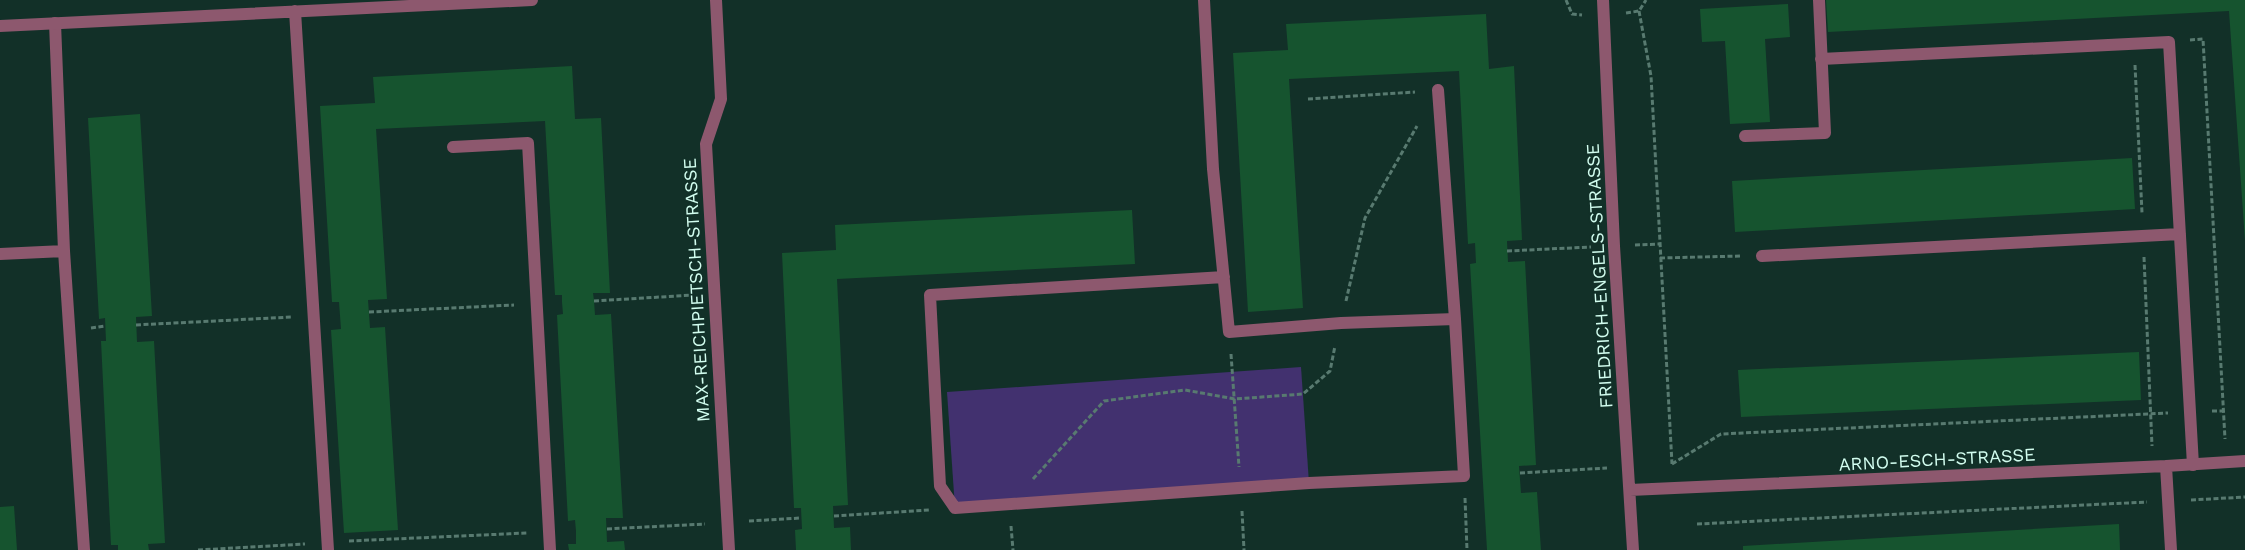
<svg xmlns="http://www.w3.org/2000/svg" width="2245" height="550" font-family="'Work Sans',sans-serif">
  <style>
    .green { fill: #42316f }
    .building { fill: #16542f }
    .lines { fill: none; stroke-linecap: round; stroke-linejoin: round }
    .path { stroke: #587a70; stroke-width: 3; stroke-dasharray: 5 2.5; stroke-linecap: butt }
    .lane { stroke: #8d586e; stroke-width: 12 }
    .street { stroke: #8d586e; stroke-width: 12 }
    .labels { text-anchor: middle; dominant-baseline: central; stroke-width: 4; stroke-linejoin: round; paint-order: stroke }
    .street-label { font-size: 18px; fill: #d2fdef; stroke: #123028 }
  </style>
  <rect width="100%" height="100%" fill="#123028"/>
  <path class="green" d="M1301 367 1309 483 955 508 947 392Z"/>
  <path class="building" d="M1826 0H2245V241L2229 11 1828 32Z
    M1788 4 1790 37 1765 39 1770 122 1730 124 1725 41 1702 42 1700 9Z
    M1486 14 1489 69 1514 66 1522 240 1507 241 1508 262 1525 261 1536 465 1519 466 1521 493 1537 492 1541 550H1487L1470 264 1476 263 1475 243 1468 244 1459 71 1289 79 1303 308 1248 312 1233 53 1288 50 1286 24Z
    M572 66 575 119 601 118 610 293H593L594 301 595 315 611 314 623 518H606L607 542 624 541 625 550H569L568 544H576V531L575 520 568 521 557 315 563 314 562 302V295H555L545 121 376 129 387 299 368 300 370 328 385 327 398 530 344 533 331 330 341 329 339 302H332L320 106 375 103 373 77Z
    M140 114 152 316 136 317 137 342 154 341 165 543 148 544 149 550H118V545H111L101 341H106L105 318 99 319 88 118Z
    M2132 158 2135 209 1735 232 1732 181Z
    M1132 210 1135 264 837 279 848 505 833 506 834 528 850 527 851 550H796L795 530 802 529 801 508H794L782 253 836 250 835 225Z
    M2139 352 2141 400 1741 417 1738 370Z
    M14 506 17 550H0V507Z
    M2119 524 2120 550H1743V546Z"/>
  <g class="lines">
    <path class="path" d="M1566 0 1572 14 1582 15
      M1639 11 1651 76 1672 464
      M1626 13 1639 11 1646 0
      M2190 40 2203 39 2225 439
      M2135 65 2142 213
      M1308 99 1415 92
      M1635 245 1660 244
      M1507 251 1591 247
      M2144 257 2152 446
      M1660 258 1740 256
      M594 301 694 295
      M1346 301 1365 218 1417 126
      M369 312 514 305
      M136 325 292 317
      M91 328 105 326
      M1231 354 1239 467
      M2212 411H2224
      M1672 464 1721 434 2168 413
      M1520 473 1607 468
      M1033 479 1104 401 1185 390 1235 399 1303 394 1330 371 1335 346
      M1465 498 1467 550
      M2191 500 2245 497
      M1242 511 1244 550
      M834 516 929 510
      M749 521 801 518
      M1697 524 2147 502
      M1011 526 1013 550
      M607 529 705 524
      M349 541 527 533
      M198 550 305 544"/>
    <path class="lane" d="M55 23 64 251 84 550
      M1821 59 2169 42 2193 465
      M1745 136 1825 133 1819 0
      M0 254 64 251
      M1762 256 2180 234"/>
    <path class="street" d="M716 0 721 99 706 144 729 550
      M1204 0 1213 169 1229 332 1341 323 1455 319 1464 476 1309 483 955 508 940 486 930 295 1224 277
      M1603 0 1614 246 1633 550
      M295 11 328 550
      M0 26 532 0
      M1438 90 1455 319
      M453 147 528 143 550 550
      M2166 466 2171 550
      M1630 490 2166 466 2245 461"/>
  </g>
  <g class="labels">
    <g class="street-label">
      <text transform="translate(1599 276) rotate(-93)">FRIEDRICH-ENGELS-STRASSE</text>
      <text transform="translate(696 290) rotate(-93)">MAX-REICHPIETSCH-STRASSE</text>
      <text transform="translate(1937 459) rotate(-3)">ARNO-ESCH-STRASSE</text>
    </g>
  </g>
</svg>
